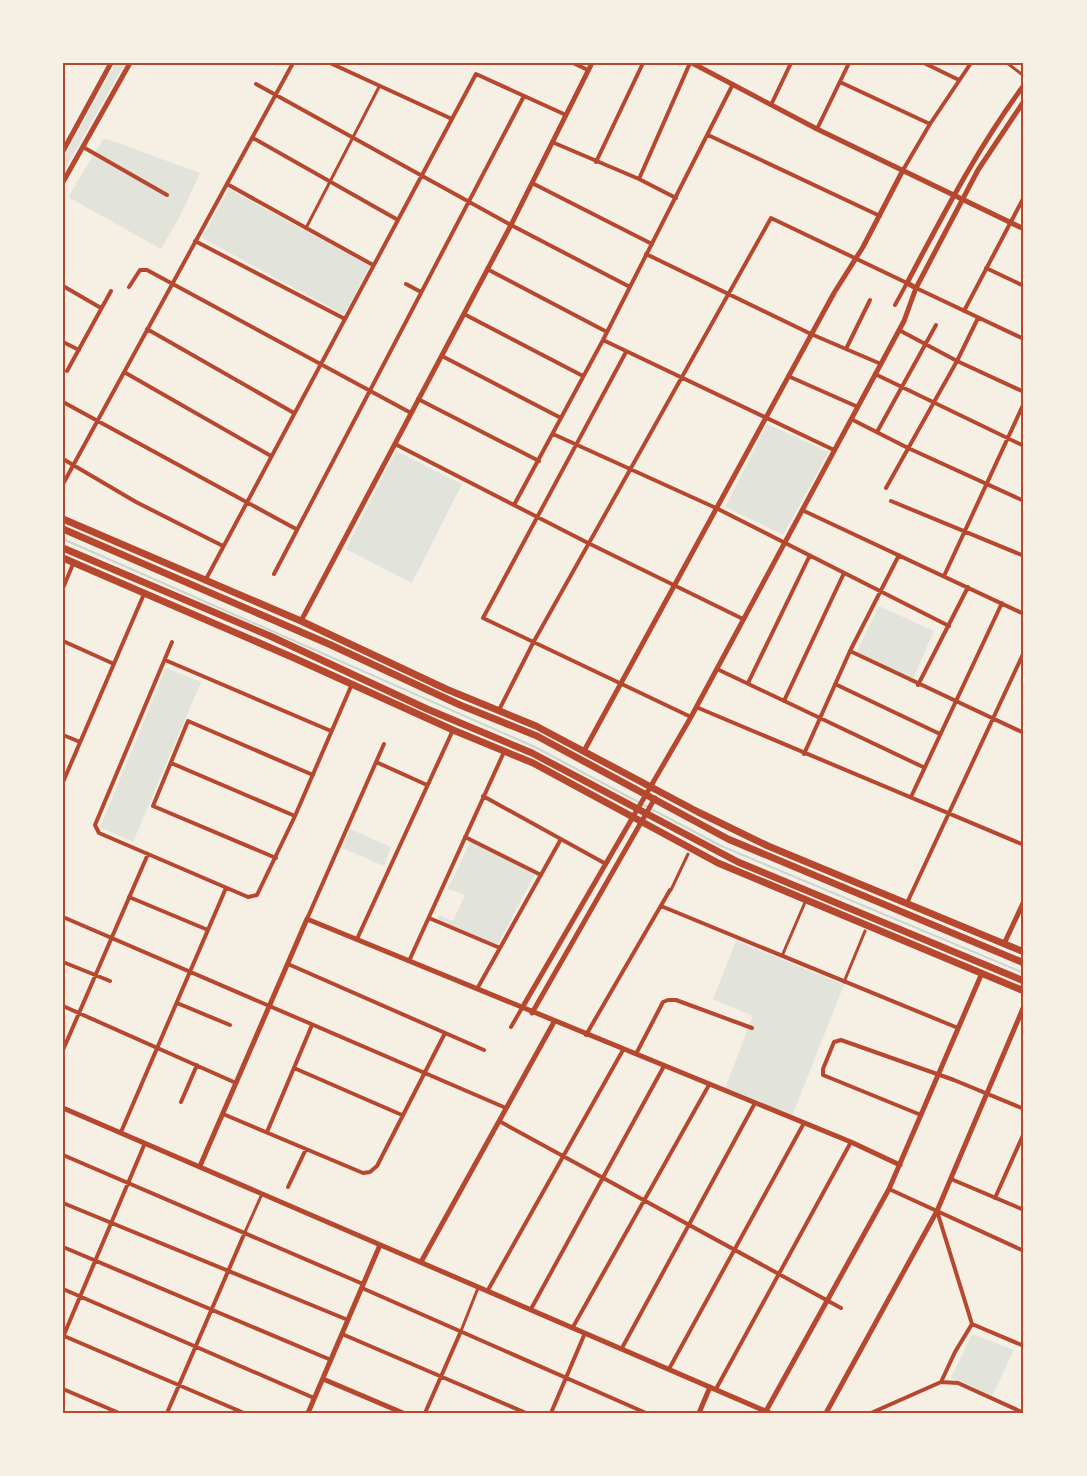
<svg xmlns="http://www.w3.org/2000/svg" width="1087" height="1476" font-family="Lato,sans-serif">
  <style>
    .green { fill: #e2e4dc }
    .lines { fill: none; stroke-linecap: round; stroke-linejoin: round }
    .stream { stroke: #c9d6d2; stroke-width: 2 }
    .pedestrian { stroke: #b5482f; stroke-width: 3 }
    .minor { stroke: #b5482f; stroke-width: 4 }
    .tertiary { stroke: #b5482f; stroke-width: 5 }
    .secondary { stroke: #b5482f; stroke-width: 5 }
    .trunk { stroke: #b5482f; stroke-width: 7 }
    .neatline { fill: none; stroke: #b5482f; stroke-width: 2 }
  </style>
  <rect width="100%" height="100%" fill="#f6efe4"/>
  <path class="green" d="M116 63H125L63 173V158Z
    M104 138 200 173 181 214 161 249 68 197Z
    M229 189 370 266 344 315 202 238Z
    M767 424 829 452 783 535 725 507Z
    M396 451 462 484 412 583 346 549Z
    M879 606 934 631 912 681 856 653Z
    M166 668 201 682 133 842 100 827Z
    M350 829 391 847 384 866 342 848Z
    M472 838 536 872 497 946 437 920 439 915 453 921 465 895 448 889 434 917Z
    M736 941 844 985 792 1116 725 1088 753 1016 713 999Z
    M972 1334 1014 1350 991 1398 951 1378Z"/>
  <g class="lines">
    <path class="stream" d="M63 539 535 747 721 846 1024 973"/>
    <path class="pedestrian" d="M1007 63 1024 76
      M306 228 379 87
      M671 890 688 854
      M782 956 806 900
      M844 982 865 931
      M245 1232 262 1194
      M461 1331 478 1288"/>
    <path class="minor" d="M330 63 452 119
      M573 63 588 70
      M924 63 959 80
      M840 82 930 124
      M256 84 511 225 630 287
      M771 105 791 63
      M817 129 849 63
      M708 135 880 216
      M253 138 398 220
      M552 142 639 179 676 198
      M83 147 167 195
      M596 162 643 63
      M903 170 930 124 971 63
      M639 179 690 63
      M532 183 652 244
      M227 184 373 265
      M195 241 345 319
      M646 254 811 334 881 364
      M986 268 1024 286
      M487 269 607 332
      M406 284 421 292
      M63 286 101 308
      M129 287 140 270H147L411 413
      M916 288 1024 339
      M964 311 1024 197
      M464 314 583 376
      M147 329 294 413
      M899 330 957 361 1024 392
      M603 340 834 450
      M63 342 79 350
      M846 349 870 300
      M626 352 483 618 691 717
      M442 356 561 418
      M67 371 111 291
      M124 372 271 456
      M875 374 1024 446
      M788 376 858 407
      M418 399 539 461
      M63 402 296 529
      M851 419 908 448 1024 501
      M877 432 936 325
      M553 434 716 508 949 626
      M395 444 588 543 743 619
      M63 459 136 502 223 546
      M63 484 293 63
      M886 488 957 361 978 318
      M891 501 1024 556
      M514 505 603 340 733 84
      M802 510 1024 614
      M274 574 524 96
      M944 576 1024 403
      M205 581 476 74 566 115
      M63 588 73 564
      M63 641 114 664
      M172 642 95 825 99 833 248 897 257 895 295 816 352 684
      M850 651 1024 733
      M165 660 331 731
      M717 669 923 767
      M748 683 809 557
      M835 684 940 734
      M918 685 968 587
      M784 701 844 573
      M696 707 1024 845
      M499 710 533 643 771 218 907 283 895 305
      M63 735 80 742
      M804 754 850 651 899 555
      M376 762 427 785
      M171 763 295 816
      M63 782 144 594
      M483 796 606 864
      M911 797 1002 603
      M465 837 541 875
      M276 858 153 806 188 721 313 775
      M129 897 208 930
      M907 903 1024 652
      M661 906 958 1028
      M63 917 506 1108
      M429 918 500 948
      M307 919 384 744
      M357 939 453 730
      M409 961 504 752
      M63 962 110 981
      M288 964 484 1050
      M477 989 561 839
      M177 1003 230 1025
      M63 1006 236 1083
      M511 1027 522 1008
      M586 1035 670 890
      M63 1050 148 854
      M636 1054 663 1002 668 1000H676L752 1028
      M294 1068 402 1115
      M181 1102 197 1065
      M223 1114 363 1173 370 1172 377 1166 445 1033
      M921 1115 823 1075V1069L834 1042 841 1040 954 1080 1024 1109
      M499 1121 841 1308
      M121 1132 226 888
      M267 1132 312 1025
      M63 1155 363 1284
      M951 1179 1024 1210
      M288 1187 306 1149
      M889 1189 1024 1251
      M995 1198 1024 1133
      M63 1203 348 1320
      M937 1211 972 1324
      M63 1247 331 1360
      M362 1288 646 1413
      M63 1289 314 1398
      M488 1290 623 1050
      M531 1309 664 1066
      M972 1324 1024 1346
      M573 1327 709 1085
      M342 1334 526 1413
      M64 1336 244 1413
      M63 1337 145 1143
      M622 1348 755 1103
      M669 1369 804 1123
      M941 1382 955 1352 972 1324
      M63 1389 119 1413
      M716 1389 851 1142
      M167 1413 245 1232
      M425 1413 461 1331
      M551 1413 585 1333
      M871 1413 941 1382 958 1383 1024 1413"/>
    <path class="tertiary" d="M916 288 907 283C943 215 978 147 1024 85
      M301 621 511 225 592 63
      M584 751 834 293 863 247 903 170
      M1004 944 1024 901
      M522 1008 691 717 904 321 916 288 978 170 1024 101
      M532 1013 655 798
      M200 1166 307 919 851 1142 900 1165
      M421 1262 554 1022
      M323 1379 403 1413
      M766 1411 889 1189 982 973
      M308 1413 380 1245
      M699 1413 710 1387
      M826 1413 937 1211 1024 1006"/>
    <path class="secondary" d="M692 63 817 129 1024 229
      M63 151 111 63
      M63 182 130 63
      M63 1108 770 1413"/>
    <path class="trunk" d="M63 519 301 621 446 689 536 726 698 812 768 846 1024 952
      M63 529 331 645 460 705 537 736 728 839 1024 963
      M63 548 270 636 427 709 532 753 738 862 1024 981
      M63 558 294 658 453 730 533 763 718 863 1024 991"/>
  </g>
  <rect width="1087" height="1476" fill="none" stroke="#f6efe4" stroke-width="129"/>
  <rect x="64" y="64" width="958" height="1348" class="neatline"/>
</svg>
